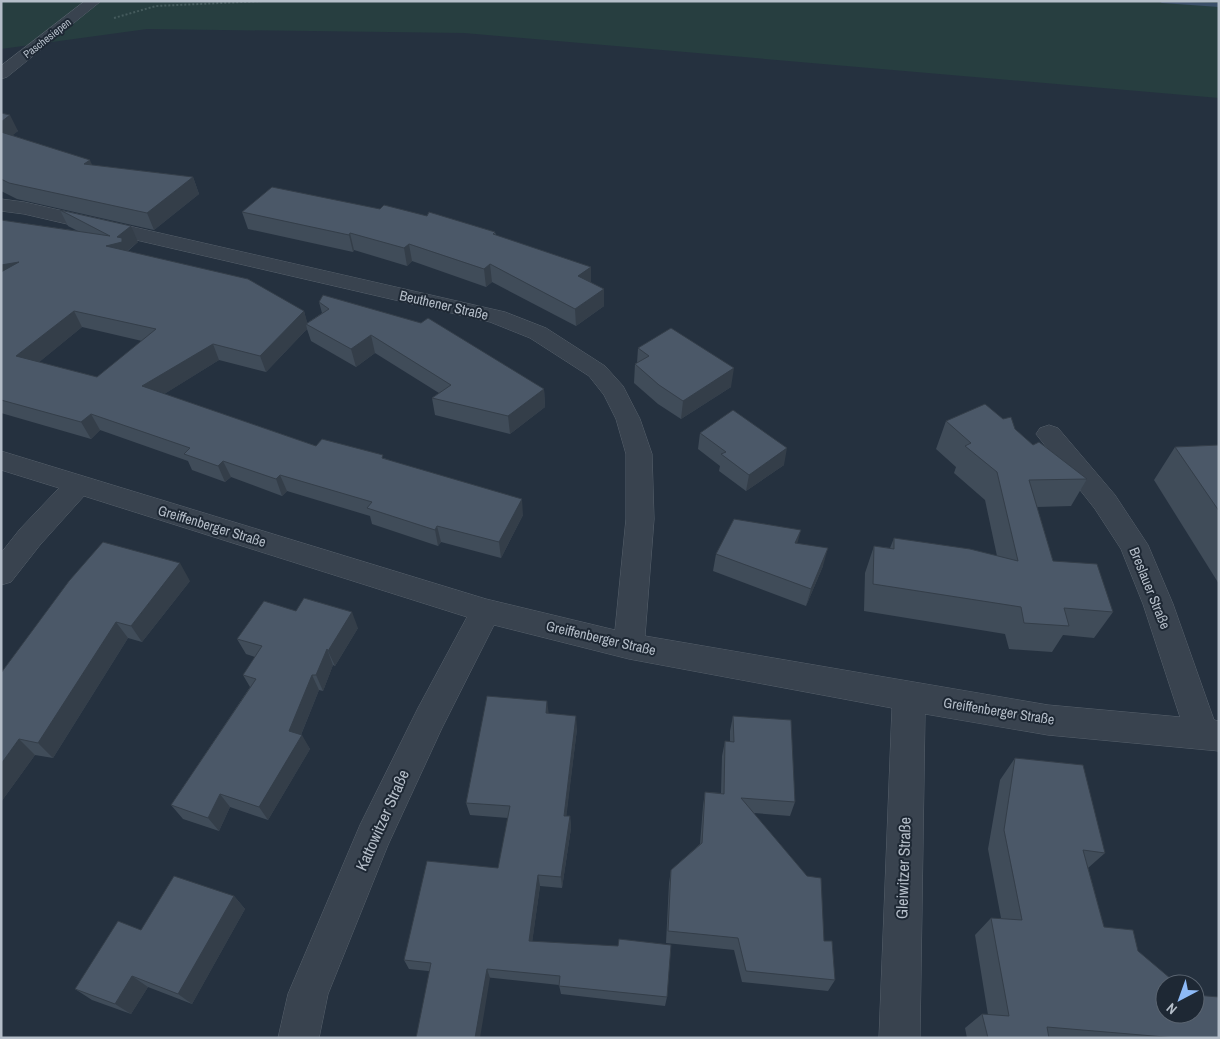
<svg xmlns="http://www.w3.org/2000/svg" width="1220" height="1039" font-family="'Archivo Narrow',sans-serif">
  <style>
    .green { fill: #273e40 }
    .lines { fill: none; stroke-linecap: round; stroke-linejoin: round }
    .stream { fill: #3b4f68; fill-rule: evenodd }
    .minor-casing { stroke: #57616c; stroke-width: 1 }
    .path { stroke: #455b5d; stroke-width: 2; stroke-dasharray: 2 2; stroke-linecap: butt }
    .minor { fill: #39434f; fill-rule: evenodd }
    .wall { fill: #404c59; fill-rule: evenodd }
    .shaded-wall { fill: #343e49 }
    .building { fill: #4b5868; stroke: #343e49; fill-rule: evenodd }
    .labels { text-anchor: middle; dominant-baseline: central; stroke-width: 4; stroke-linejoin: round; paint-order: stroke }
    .far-street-label { font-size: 11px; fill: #b5bec9; stroke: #1e2834 }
    .street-label { font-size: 14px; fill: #b5bec9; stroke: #1e2834 }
    .near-street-label { font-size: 16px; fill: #b5bec9; stroke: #1e2834 }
  </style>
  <rect width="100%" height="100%" fill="#25313f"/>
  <path class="green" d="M1 1H1219V98L464 33 147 29 1 49Z"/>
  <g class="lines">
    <path class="stream" d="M1159 1 1219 3V7L1162 3Z"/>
    <g class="minor-casing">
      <path id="minor" d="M85 1H101L7 77 1 79V66Z
        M1 199 24 202 505 312 546 328 605 366 623 386 640 419 652 454 654 519 645 636 1048 705 1180 717 1143 604 1121 549 1095 509 1036 434 1040 428 1049 425 1058 428 1115 495 1148 545 1173 604 1214 720 1219 721V751L1048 735 925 714 920 1038H879L892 708 629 659 494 625 442 728 388 845 328 994 319 1038H278L288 994 360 825 418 708 467 617 84 496 40 545 11 582 1 585V553L20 529 59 488 1 470V451L486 599 615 630 626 519V454L616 419 604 395 589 376 530 338 490 322 24 214 1 211Z"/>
    </g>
    <path class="path" d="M114 18 156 6 264 1"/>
    <use href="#minor" class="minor"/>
  </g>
  <path class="wall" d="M1 113 18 131 12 135 92 165 193 177 199 194 154 230 17 199 1 191Z
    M380 209 427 216 495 232 496 235 591 283 604 306 576 326 492 282 486 287 412 261 407 266 354 250 353 252 248 229 242 212Z
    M60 210 138 242 128 251 304 311 307 323 322 313 319 302 544 389 545 407 510 434 435 415 432 398 439 393 375 353 356 367 311 341 307 329 266 372 219 360 164 394 316 446 384 458 523 515 501 558 441 542 438 546 372 524 370 516 287 491 282 496 231 477 225 482 192 470 188 461 100 430 91 439 1 413V220L78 231 68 226ZM82 327 142 341 97 377 39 362Z
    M638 348 731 387 681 419 658 404 634 383 635 364 637 363Z
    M946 421 1015 429 1033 445 1087 479 1071 506 1037 507 1053 561 1113 612 1094 638 1063 635 1052 652 1009 649 1005 634 864 611 865 573 874 546 890 548 894 538 997 556 985 500 954 473 956 467 936 449Z
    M700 433 784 465 746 491 719 471 720 466 698 449Z
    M1219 445V584L1154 480 1175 447Z
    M797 543 823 566 806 606 713 571 716 554Z
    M190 581 142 642 128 638 53 758 35 755 1 802V673Z
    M358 628 335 666 333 665 323 691 319 690 301 735 310 749 268 820 230 807 219 831 183 819 171 805 250 687 243 675 255 657 246 654 237 639Z
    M549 714 577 729 566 816H570L571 828 562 888 540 886 532 942 667 997 665 1006 561 994 559 985 409 969 404 960 498 868 508 818 470 815 466 803Z
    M733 716 795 802 790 816 754 813 824 941 835 980 828 991 742 982 734 950 666 943 669 883 671 870 700 844 703 806 705 792 721 793 722 756 725 741 730 742V731Z
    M1015 758 1105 853 1088 868 1104 927 1138 951 1219 1038H967L965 1028 982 1014 988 1015 975 935 991 918H1001L988 849 1000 780Z
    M234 896 245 909 192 1004 148 987 131 1014 92 1000 75 989 141 930Z"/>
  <path class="shaded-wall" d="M10 115 18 131 1 145V122Z
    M90 160 97 176 84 164Z
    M193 177 199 194 154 230 147 213Z
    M131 226 138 242 127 251 129 254 106 246Z
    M350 233 354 250 353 252 349 235Z
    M409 244 412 261 407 266 404 248Z
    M19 262 1 283V265Z
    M490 264 492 282 486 287 484 269Z
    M591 267V284L578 276Z
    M604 289V306L576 326 575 309Z
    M74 311 82 327 26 373 16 356Z
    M304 311 308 325 306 324 307 329 266 372 260 356Z
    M371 335 375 353 356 367 351 349Z
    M213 344 219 360 150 403 142 386Z
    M734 368 731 387 681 419 683 401Z
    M544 389 545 407 510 434 508 416Z
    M91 414 100 430 91 439 81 422Z
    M787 448 784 465 746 491 749 475Z
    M223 461 231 477 225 482 218 466Z
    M280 475 287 491 282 496 276 479Z
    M522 499 523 515 501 558 499 542Z
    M437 526 441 542 438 546 435 530Z
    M801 530 796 548 795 543Z
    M828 548 823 566 806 606 811 589Z
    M180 563 190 581 142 642 131 626Z
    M352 612 358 628 335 666 328 651Z
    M116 622 128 638 53 758 38 743Z
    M327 649 333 665 323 691 316 675Z
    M312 675 319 690 298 742 302 735 310 749 268 820 259 807 289 731Z
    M547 701 549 715 546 713Z
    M576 716 577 729 565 828 564 816Z
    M19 739 35 755 1 802V764Z
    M220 794 230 807 219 831 208 818Z
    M570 816 571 828 562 888 561 877Z
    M538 875 540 886 531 951 529 941Z
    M234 896 245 909 192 1004 178 994Z
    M487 969 490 978 480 1038H475Z
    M132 976 148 987 131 1014 115 1004Z"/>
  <path class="building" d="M1 113 10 115 1 122Z
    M1 132 90 160 84 164 193 177 147 213 9 183 1 179Z
    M272 187 380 209 384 205 427 216 429 212 495 232 493 234 591 267 578 276 604 289 575 309 490 264 484 269 409 244 404 248 350 233 349 235 242 212Z
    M60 210 131 226 117 237 122 238V242L106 246 248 279 304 311 260 356 213 344 142 386 316 446 322 439 383 455 382 458 522 499 499 542 437 526 435 530 367 508 372 502 280 475 276 479 223 461 218 466 184 454 190 448 91 414 81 422 1 400V272L19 262 1 265V220L110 236ZM74 311 156 329 97 377 16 356Z
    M323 295 421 323 428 318 544 389 508 416 432 398 451 385 371 335 351 349 306 324 329 309 319 302Z
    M671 328 734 368 683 401 659 385 635 364 649 356 638 348Z
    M985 404 1003 419 1011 417 1015 429 1033 445 1039 442 1087 479 1029 480 1053 561 1097 564 1113 612 1064 608 1069 626 1024 623 1021 607 873 584 874 546 894 549V538L970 549 1018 561 997 472 965 446 971 443 946 421Z
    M733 410 787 448 749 475 721 454 726 452 700 433Z
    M1219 445V511L1175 447Z
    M734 519 801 530 795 543 828 548 811 589 716 554Z
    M103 542 180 563 131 626 116 622 38 743 19 739 1 764V673L69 581Z
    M304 598 352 612 328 651 327 649 316 675H312L289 731 302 735 259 807 220 794 208 818 171 805 256 679 243 675 262 646 237 639 264 601 296 611Z
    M487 696 547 701 546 713 576 716 564 816H570L561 877 538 875 529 941 618 946 619 939 671 945 667 997 559 986 560 976 487 969 475 1038H416L431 963 404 960 427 861 498 868 510 806 466 803Z
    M733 716 791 720 795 802 741 798 807 876 821 878 824 941H832L835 980 746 971 738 938 668 931 671 870 702 843 705 792 724 794 725 741 734 742Z
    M1015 758 1083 765 1105 853 1083 850 1104 927 1133 930 1138 951 1177 984H1165V1014H1195V995L1219 997V1038H1177L1047 1027 1049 1038H988L982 1014 1009 1016 991 918 1022 920 1004 830Z
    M174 876 234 896 178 994 132 976 115 1004 75 989 118 921 141 930Z"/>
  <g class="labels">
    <g class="far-street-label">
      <text transform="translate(47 38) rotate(-38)">Paschesiepen</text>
    </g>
    <g class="street-label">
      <text transform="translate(444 305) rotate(13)">Beuthener Straße</text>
      <text transform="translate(212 526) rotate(17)">Greiffenberger Straße</text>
      <text transform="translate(1150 588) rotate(68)">Breslauer Straße</text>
      <text transform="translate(601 638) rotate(13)">Greiffenberger Straße</text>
      <text transform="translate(999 711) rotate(9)">Greiffenberger Straße</text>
    </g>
    <g class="near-street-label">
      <text transform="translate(382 820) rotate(-66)">Kattowitzer Straße</text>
      <text transform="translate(903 868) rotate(-88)">Gleiwitzer Straße</text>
    </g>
  </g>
  <rect width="1220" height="1039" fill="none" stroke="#b5bec9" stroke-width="5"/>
  <g transform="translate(1180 999) rotate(221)"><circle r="24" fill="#1e2834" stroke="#5a6470"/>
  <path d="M0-4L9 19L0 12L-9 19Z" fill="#8dbaf7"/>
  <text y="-8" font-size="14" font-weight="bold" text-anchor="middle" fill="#b5bec9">N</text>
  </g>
</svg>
